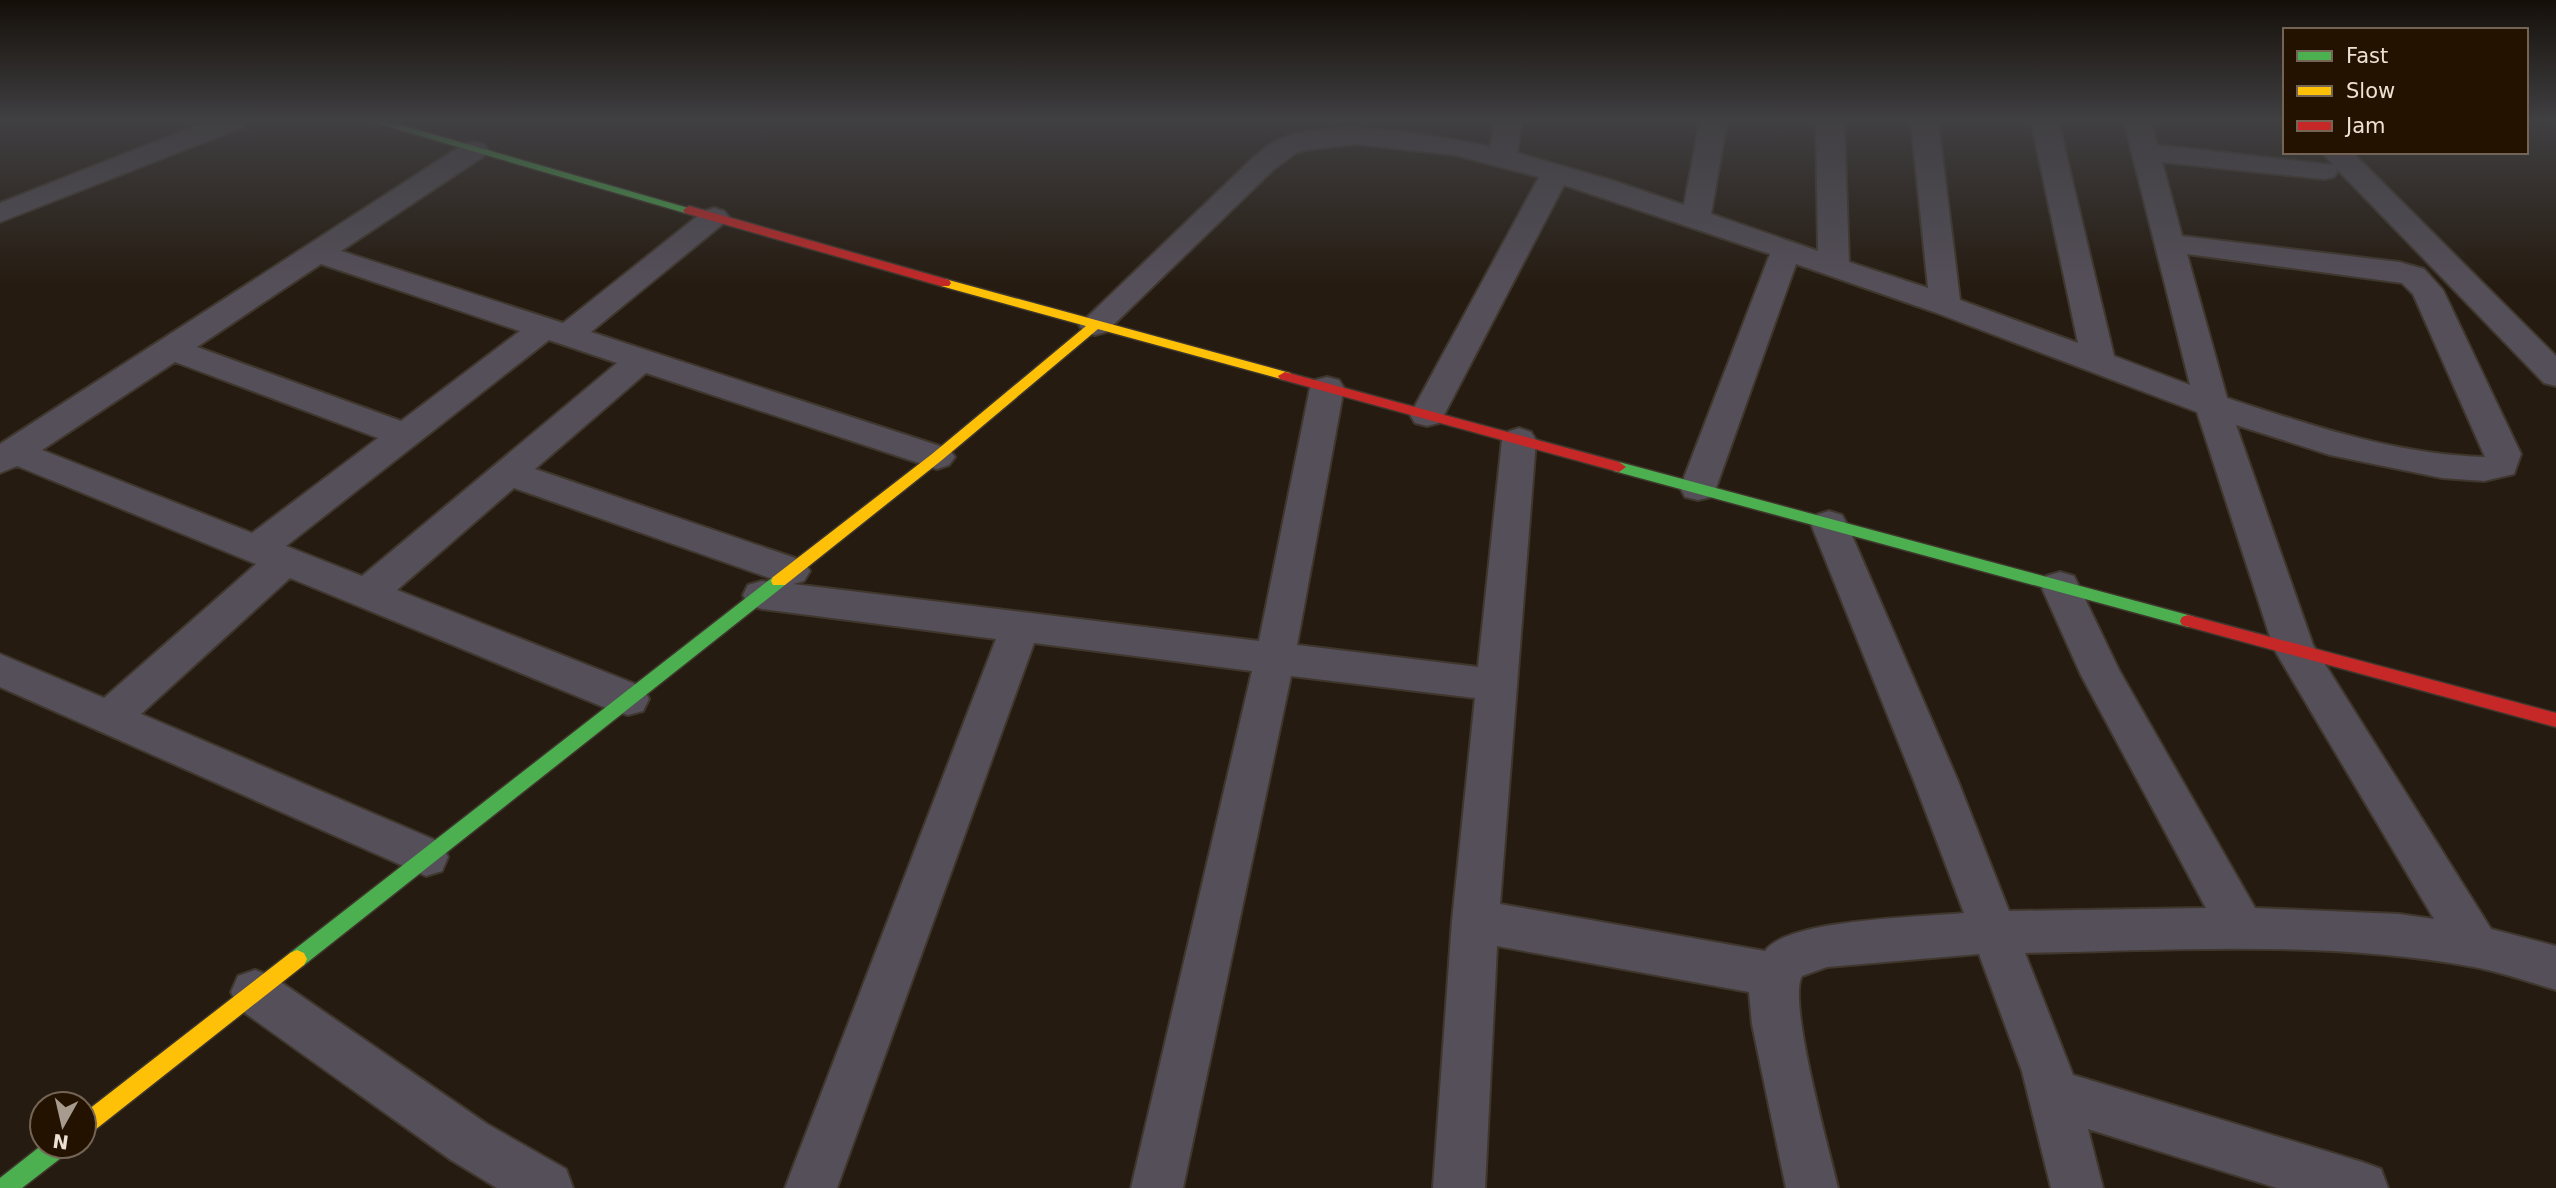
<svg xmlns="http://www.w3.org/2000/svg" width="2556" height="1188" font-family="'DejaVu Sans',sans-serif">
  <style>
    .lines { fill: none; stroke-linecap: round; stroke-linejoin: round }
    .street-casing { stroke: #3f372d; stroke-width: 4 }
    .fast-casing { stroke: #3f372d; stroke-width: 3 }
    .slow-casing { stroke: #3f372d; stroke-width: 3 }
    .jam-casing { stroke: #3f372d; stroke-width: 3 }
    .street { fill: #554f59; fill-rule: evenodd }
    .fast { fill: #4caf50; fill-rule: evenodd }
    .slow { fill: #ffc107; fill-rule: evenodd }
    .jam { fill: #c62828; fill-rule: evenodd }
  </style>
  <rect width="100%" height="100%" fill="#251b10"/>
  <g class="lines">
    <g class="street-casing">
      <path id="street" d="M208 121H246L243 127 0 222V203Z
        M1495 121H1522L1517 153 1614 181 1684 205 1700 121H1727L1711 214 1818 251 1816 121H1844L1849 262 1928 288 1911 121H1938L1960 300 2078 343 2031 121H2058L2114 356 2190 385 2124 121H2151L2157 145 2333 165 2322 152H2352L2556 356V386L2544 383 2336 168 2338 171 2334 177 2324 179 2162 162 2182 236 2399 262 2424 269 2443 290 2521 454 2514 474 2484 481 2442 478 2330 455 2236 425 2313 645 2491 929 2556 946V990C2529 982 2501 972 2474 967 2327 940 2174 950 2025 953L2073 1075 2362 1162 2381 1169 2388 1188H2277L2088 1129 2103 1188H2051L2022 1071 1979 954 1827 967 1802 976C1787 1001 1830 1152 1838 1188H1786L1752 1024 1749 992 1497 946 1485 1188H1433L1452 921 1475 698 1291 676 1183 1188H1131L1252 671 1034 643 837 1188H785L996 639 762 609 748 605 743 595 748 585 762 581 787 584 514 488 397 590 643 687 649 699 643 711 628 715 613 711 290 578 141 714 442 843 448 857 442 871 426 876 0 687V654L104 698 256 564 17 466 0 473V444L464 144 474 142 484 144 488 150 484 156 341 251 563 323 704 211 714 208 724 211 729 217 724 223 591 332 949 449 955 457 949 465 937 469 646 373 535 469 804 561 810 571 804 581 793 584 1259 641 1310 388 1315 380 1327 377 1339 380 1344 388 1297 645 1478 667 1502 440 1507 432 1519 428 1531 432 1536 440 1500 904 1765 951C1786 919 1924 917 1964 913L1914 781 1811 524 1816 515 1829 511 1842 515 1847 524 1958 781 2009 911 2206 908 2081 675 2041 586 2046 576 2060 572 2074 576 2119 670 2255 908 2399 914 2434 919 2274 649 2197 412 1934 312 1796 264 1716 488 1711 497 1698 500 1685 497 1680 488 1770 254 1564 185 1444 415 1439 423 1427 426 1415 423 1410 415 1539 177 1455 155 1356 144 1305 150 1296 153 1274 169 1106 332 1095 335 1084 332 1079 325 1254 157C1261 152 1268 145 1276 141 1325 116 1438 135 1490 147ZM2187 254 2402 283 2413 294 2485 457C2397 455 2310 425 2227 398ZM321 264 520 331 401 421 197 347ZM549 340 617 363 362 576 286 546ZM175 362 378 438 252 533 42 450Z
        M255 970 272 976 487 1124 566 1169 573 1188H497L451 1160 238 1008 231 992 238 976Z"/>
    </g>
    <g class="fast-casing">
      <path id="fast" d="M369 121H387L695 210 693 213H685Z
        M1619 462 2188 615 2194 617 2196 621 2194 625 2188 627 1614 471 1612 467Z
        M779 575 787 581 785 585 304 965 297 968 290 965 287 959 290 953 773 577Z
        M42 1145 69 1146 66 1154 22 1188H0V1178Z"/>
    </g>
    <g class="slow-casing">
      <path id="slow" d="M945 279 1290 373 1292 376 1285 380 1098 329 942 460 785 585H773L771 581 773 577 932 454 1086 326 941 286 939 283Z
        M297 950 304 953 307 959 304 965 91 1133 84 1136V1113L290 953Z"/>
    </g>
    <g class="jam-casing">
      <path id="jam" d="M689 206 949 280 951 283 949 286H941L685 213 683 210Z
        M1285 372 1619 462 1626 467 1619 472 1280 379 1278 376Z
        M2188 615 2556 713V727L2182 625 2180 621 2182 617Z"/>
    </g>
    <use href="#street" class="street"/>
    <use href="#fast" class="fast"/>
    <use href="#slow" class="slow"/>
    <use href="#jam" class="jam"/>
  </g>
  <linearGradient id="sky" x2="0" y2="1"><stop stop-color="#140f09"/><stop offset="0.42" stop-color="#403f42"/><stop offset="1" stop-color="#403f42" stop-opacity="0"/></linearGradient>
  <rect width="2556" height="287" fill="url(#sky)"/>
  <rect x="2283" y="28" width="245" height="126" fill="#241201" stroke="#746455" stroke-width="2"/>
  <rect x="2297" y="51" width="35" height="10" fill="#4caf50" stroke="#746455" stroke-width="2"/>
  <text x="2346" y="63" font-size="21" fill="#ede0d4">Fast</text>
  <rect x="2297" y="86" width="35" height="10" fill="#ffc107" stroke="#746455" stroke-width="2"/>
  <text x="2346" y="98" font-size="21" fill="#ede0d4">Slow</text>
  <rect x="2297" y="121" width="35" height="10" fill="#c62828" stroke="#746455" stroke-width="2"/>
  <text x="2346" y="133" font-size="21" fill="#ede0d4">Jam</text>
  <g transform="translate(63 1125) rotate(188)"><circle r="33" fill="#241201" stroke="#746455" stroke-width="2"/>
  <path d="M0-5L12 26L0 18L-12 26Z" fill="#a79b8f"/>
  <text y="-10" font-size="19" font-weight="bold" text-anchor="middle" fill="#ede0d4">N</text>
  </g>
</svg>
